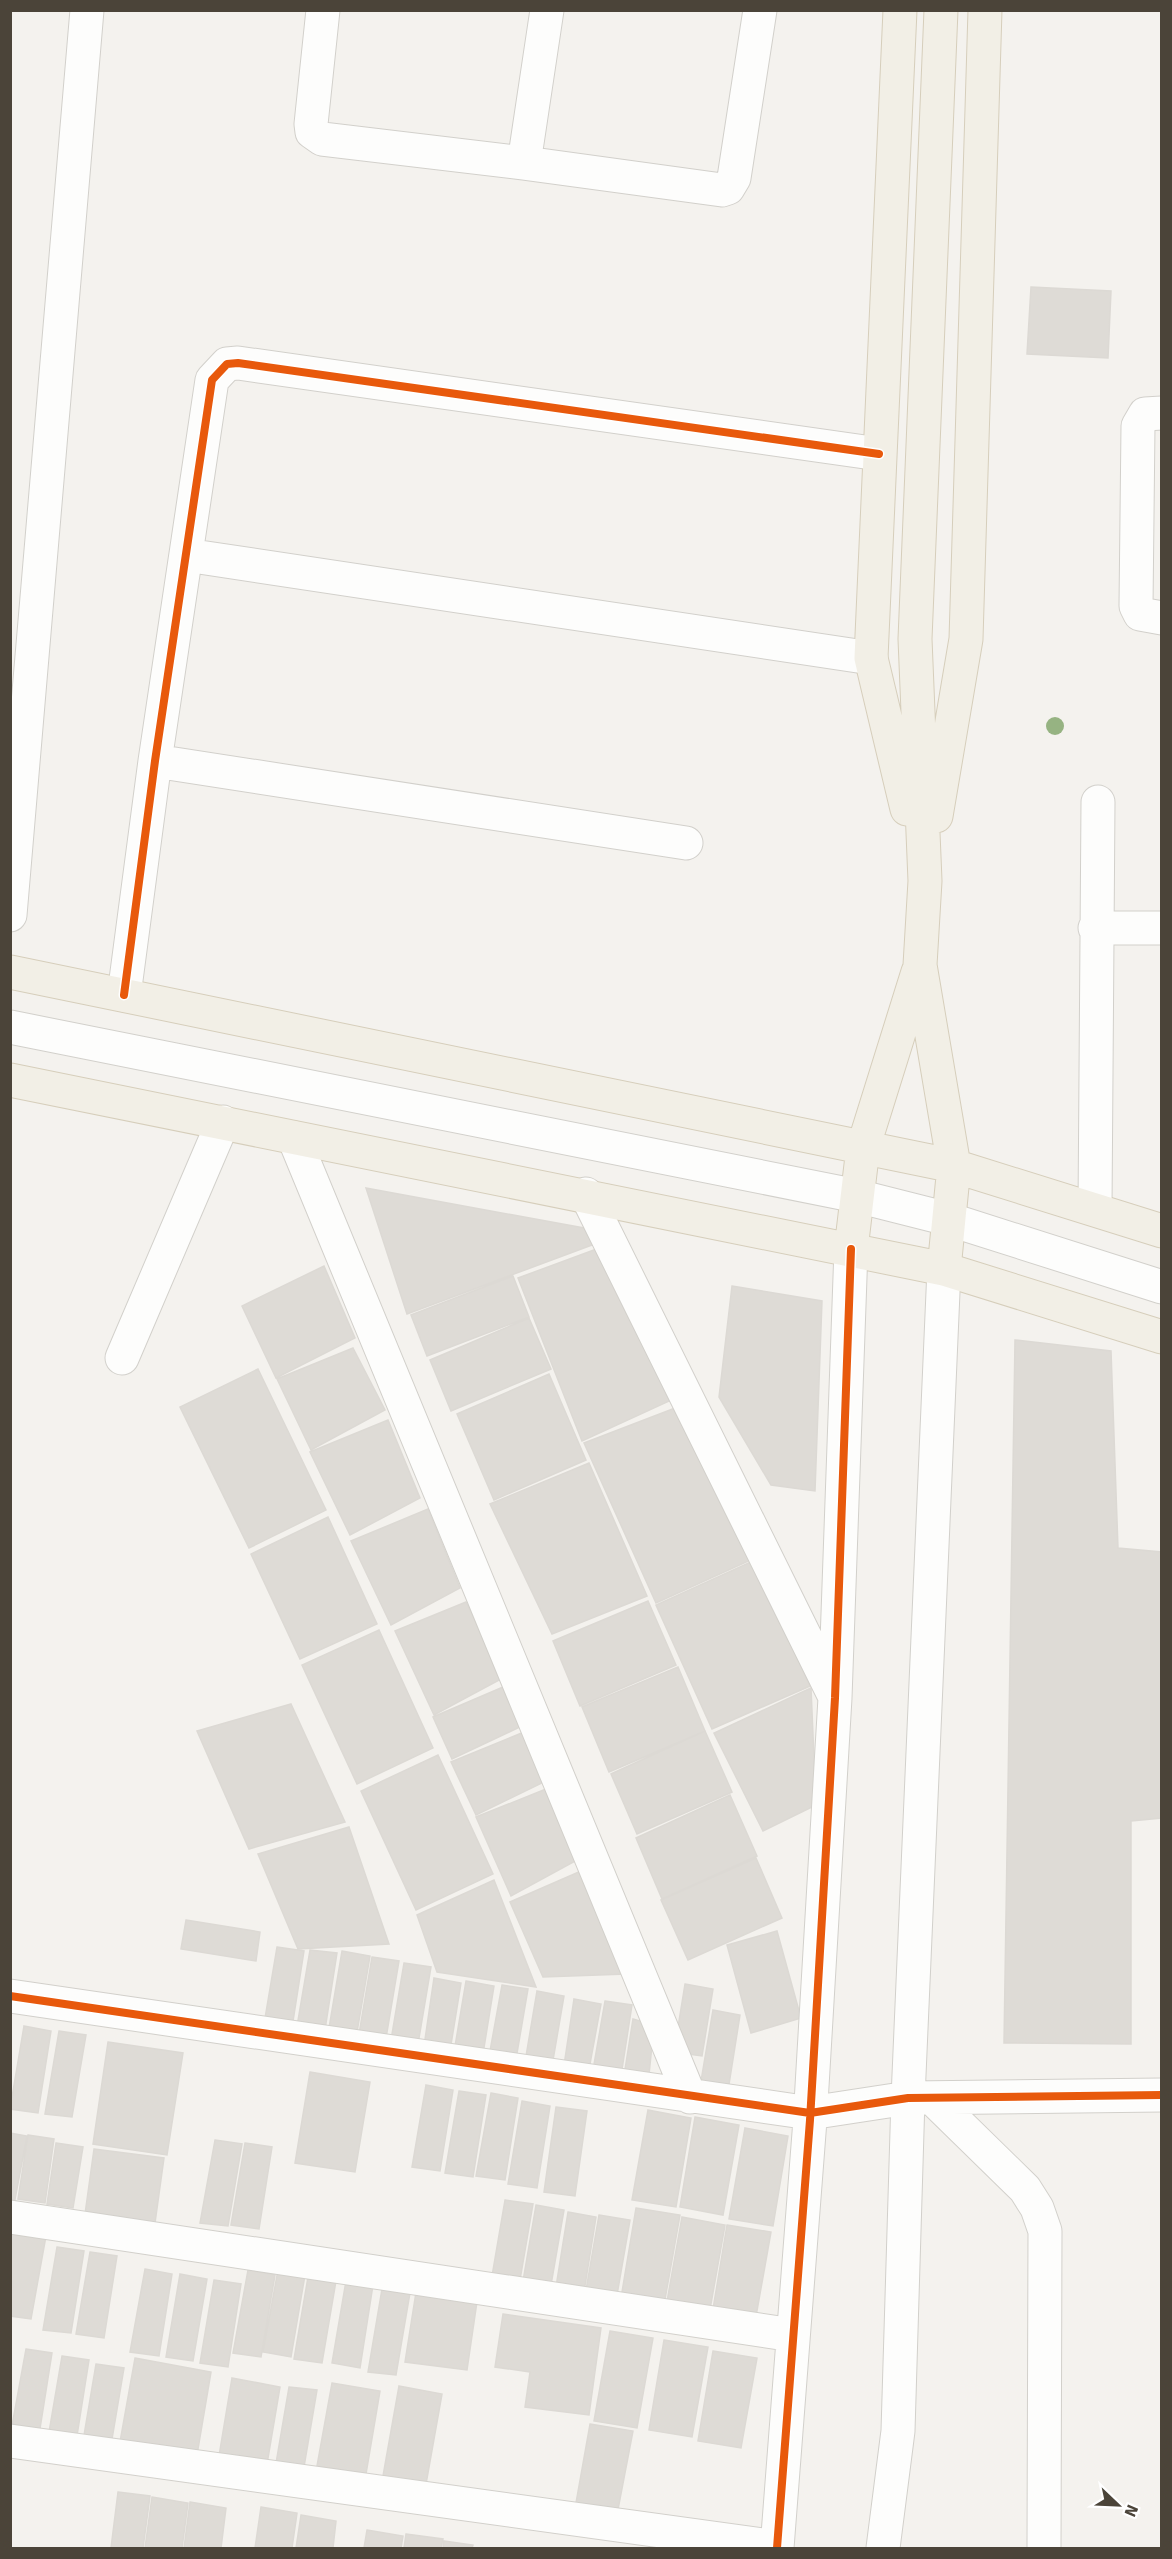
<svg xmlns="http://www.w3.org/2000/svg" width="1172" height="2559" font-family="Signika,sans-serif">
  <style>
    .building { fill: #dedbd6; stroke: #dcd9d4; stroke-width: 1.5 }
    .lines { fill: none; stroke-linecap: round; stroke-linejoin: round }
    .minor-casing { stroke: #d2d0cb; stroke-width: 35 }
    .major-casing { stroke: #d6cebb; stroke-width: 35 }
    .minor { stroke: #fdfdfc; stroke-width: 33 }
    .major { stroke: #f2efe6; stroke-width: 33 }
    .cycleway-casing { stroke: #fff; stroke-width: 11 }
    .cycleway { stroke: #e8590c; stroke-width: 8 }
    .tree { fill: #96b382 }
  </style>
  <rect width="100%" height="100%" fill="#f4f2ee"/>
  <path class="building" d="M1031 287 1111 291 1108 358 1027 354Z
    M366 1188 595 1230 600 1242 407 1314Z
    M602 1247 678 1397 582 1441 518 1278Z
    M324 1266 355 1338 276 1378 242 1306Z
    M513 1276 529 1317 427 1356 411 1315Z
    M732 1286 822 1301 815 1491 771 1485 719 1397Z
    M529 1318 551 1369 451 1411 430 1360Z
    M1015 1340 1111 1351 1118 1548 1162 1552V1818L1131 1821V2044L1004 2043Z
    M353 1348 385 1410 311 1450 277 1379Z
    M258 1369 326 1510 249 1548 180 1407Z
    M549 1374 586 1460 494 1500 457 1414Z
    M683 1405 753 1559 656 1603 584 1443Z
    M388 1420 420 1498 350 1535 310 1452Z
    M589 1463 647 1596 552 1634 490 1504Z
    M428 1509 460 1588 391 1625 351 1541Z
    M328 1517 377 1624 300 1659 251 1554Z
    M753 1561 810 1686 712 1729 656 1605Z
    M648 1601 676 1665 580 1706 553 1641Z
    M466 1602 503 1678 434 1715 395 1631Z
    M379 1630 433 1748 357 1784 302 1665Z
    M678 1667 705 1731 609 1772 582 1707Z
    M503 1687 522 1726 452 1759 433 1717Z
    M811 1688 816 1805 763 1831 714 1733Z
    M291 1704 345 1822 249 1849 197 1731Z
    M705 1731 732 1792 637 1834 611 1774Z
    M524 1732 544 1782 476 1815 451 1762Z
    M438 1755 493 1874 416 1910 361 1791Z
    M546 1789 579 1859 511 1896 476 1817Z
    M730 1795 757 1856 662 1899 636 1838Z
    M349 1827 389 1944 298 1949 258 1854Z
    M756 1858 782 1918 688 1960 661 1900Z
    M581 1871 626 1974 543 1977 510 1902Z
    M494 1880 536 1987 437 1972 417 1915Z
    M186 1920 260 1932 256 1961 181 1949Z
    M777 1931 801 2018 751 2033 727 1945Z
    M277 1947 304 1951 291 2034 263 2030Z
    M310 1950 337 1953 324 2036 296 2032Z
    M342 1951 370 1956 356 2038 328 2034Z
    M372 1957 399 1961 385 2044 358 2040Z
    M404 1963 431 1967 417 2050 390 2046Z
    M434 1978 461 1983 449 2057 423 2053Z
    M466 1981 494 1986 482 2060 453 2058Z
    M685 1984 713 1989 702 2056 674 2052Z
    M502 1985 528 1989 515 2065 488 2062Z
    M537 1991 564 1996 551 2072 524 2068Z
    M574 1999 601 2004 588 2075 563 2072Z
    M605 2001 632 2005 620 2082 592 2076Z
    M713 2010 740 2015 727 2097 699 2093Z
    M633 2019 654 2025 648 2085 623 2082Z
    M24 2026 51 2031 38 2113 10 2109Z
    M59 2031 86 2035 72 2117 45 2114Z
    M108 2042 183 2053 167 2155 93 2144Z
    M310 2072 370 2082 355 2172 295 2163Z
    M426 2085 453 2090 440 2171 412 2167Z
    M459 2091 486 2095 473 2177 445 2173Z
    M491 2093 518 2098 505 2180 476 2176Z
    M522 2101 550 2106 537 2188 508 2184Z
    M556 2107 587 2111 575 2196 544 2192Z
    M648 2110 691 2118 676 2207 632 2200Z
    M695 2117 739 2125 723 2215 680 2207Z
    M745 2128 788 2136 773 2226 729 2219Z
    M10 2133 27 2136 12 2215H10Z
    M28 2135 54 2139 45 2203 18 2199Z
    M215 2140 242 2144 228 2226 200 2223Z
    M56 2143 83 2147 73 2208 47 2204Z
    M245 2143 272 2147 259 2229 231 2225Z
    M94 2149 164 2158 155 2223 85 2214Z
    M505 2200 533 2204 520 2280 492 2276Z
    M536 2205 564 2210 551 2285 523 2281Z
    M636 2208 680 2215 664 2305 621 2298Z
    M568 2212 596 2217 584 2292 556 2287Z
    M599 2215 630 2220 617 2295 586 2290Z
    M682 2217 725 2225 709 2315 666 2307Z
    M727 2225 771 2232 755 2322 712 2315Z
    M10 2230 46 2236 31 2319 10 2316Z
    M57 2247 84 2251 71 2333 43 2330Z
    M90 2252 117 2256 104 2338 76 2334Z
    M145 2269 172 2274 159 2356 130 2352Z
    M248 2270 275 2275 261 2357 233 2353Z
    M278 2270 305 2275 291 2357 263 2352Z
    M180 2274 207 2279 193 2361 166 2357Z
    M308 2277 336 2281 322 2363 294 2359Z
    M214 2280 241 2284 228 2367 200 2363Z
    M346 2281 373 2285 360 2368 332 2363Z
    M417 2286 478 2295 467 2370 405 2362Z
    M382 2289 410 2293 396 2375 368 2372Z
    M503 2314 601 2328 589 2415 525 2407 530 2372 495 2367Z
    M610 2331 653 2338 637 2428 594 2421Z
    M664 2340 708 2347 692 2437 649 2430Z
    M26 2349 52 2353 39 2435 11 2431Z
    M713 2351 757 2358 741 2448 698 2441Z
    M62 2356 89 2360 76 2442 48 2438Z
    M135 2358 211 2372 197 2455 120 2442Z
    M96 2364 124 2368 110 2451 82 2447Z
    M232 2378 280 2387 266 2470 218 2462Z
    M332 2383 380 2391 366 2474 317 2466Z
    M399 2386 442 2394 426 2484 383 2476Z
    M289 2387 317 2390 303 2473 275 2469Z
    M590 2424 633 2431 616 2520 574 2514Z
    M118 2492 150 2496 143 2548H111Z
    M152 2497 188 2503 182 2548H145Z
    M190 2502 226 2508 221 2548H184Z
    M261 2507 297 2513 292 2548H255Z
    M301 2515 336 2521 333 2548H296Z
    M367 2530 403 2536 401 2548H364Z
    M406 2534 443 2539 441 2548H404Z
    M444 2541 473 2545 472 2548H443Z"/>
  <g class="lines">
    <g class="minor-casing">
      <path id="minor" d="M323 10 311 124 312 132 322 139 524 163 722 190 728 188 734 178 760 10
        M524 163 547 10
        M1162 413 1145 414 1138 426 1136 606 1140 614 1162 618
        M186 555 871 658
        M155 761 686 843
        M10 915 87 10
        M1095 928H1162
        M124 995 155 761 212 380 227 364 238 363 879 454
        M10 1027 857 1196 948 1219 1162 1287
        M294 1138 690 2097
        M586 1194 833 1693
        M1095 1209 1098 802
        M122 1358 223 1122
        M10 1996 810 2113 908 2098 1162 2095
        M932 2098 1025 2189 1037 2208 1045 2231 1044 2548
        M10 2217 793 2335
        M10 2441 777 2547
        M777 2548 810 2120 835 1698 851 1249
        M883 2548 898 2431 908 2098 944 1269"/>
    </g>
    <g class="major-casing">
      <path id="major" d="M900 10 871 658 907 809
        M941 10 915 639 925 881 920 965 954 1166 944 1269
        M936 816 966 639 985 10
        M10 972 954 1166 1162 1231
        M10 1080 944 1269 1162 1337
        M851 1249 863 1148 918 972"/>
    </g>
    <use href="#minor" class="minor"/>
    <use href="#major" class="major"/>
    <g class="cycleway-casing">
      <path id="cycleway" d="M124 995 155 761 212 380 227 364 238 363 879 454
        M10 1996 810 2113 908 2098 1162 2095
        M777 2548 810 2120 835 1698 851 1249"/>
    </g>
    <use href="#cycleway" class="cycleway"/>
  </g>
  <circle class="tree" cx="1055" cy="726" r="9"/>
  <rect width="1172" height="2559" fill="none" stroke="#4b4439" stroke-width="24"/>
  <g transform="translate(1118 2505) rotate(113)" stroke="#ffffff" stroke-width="4.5" paint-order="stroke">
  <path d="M0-4.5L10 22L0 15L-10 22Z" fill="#4b4439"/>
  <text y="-9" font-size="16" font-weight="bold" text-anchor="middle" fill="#4b4439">N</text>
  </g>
</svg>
